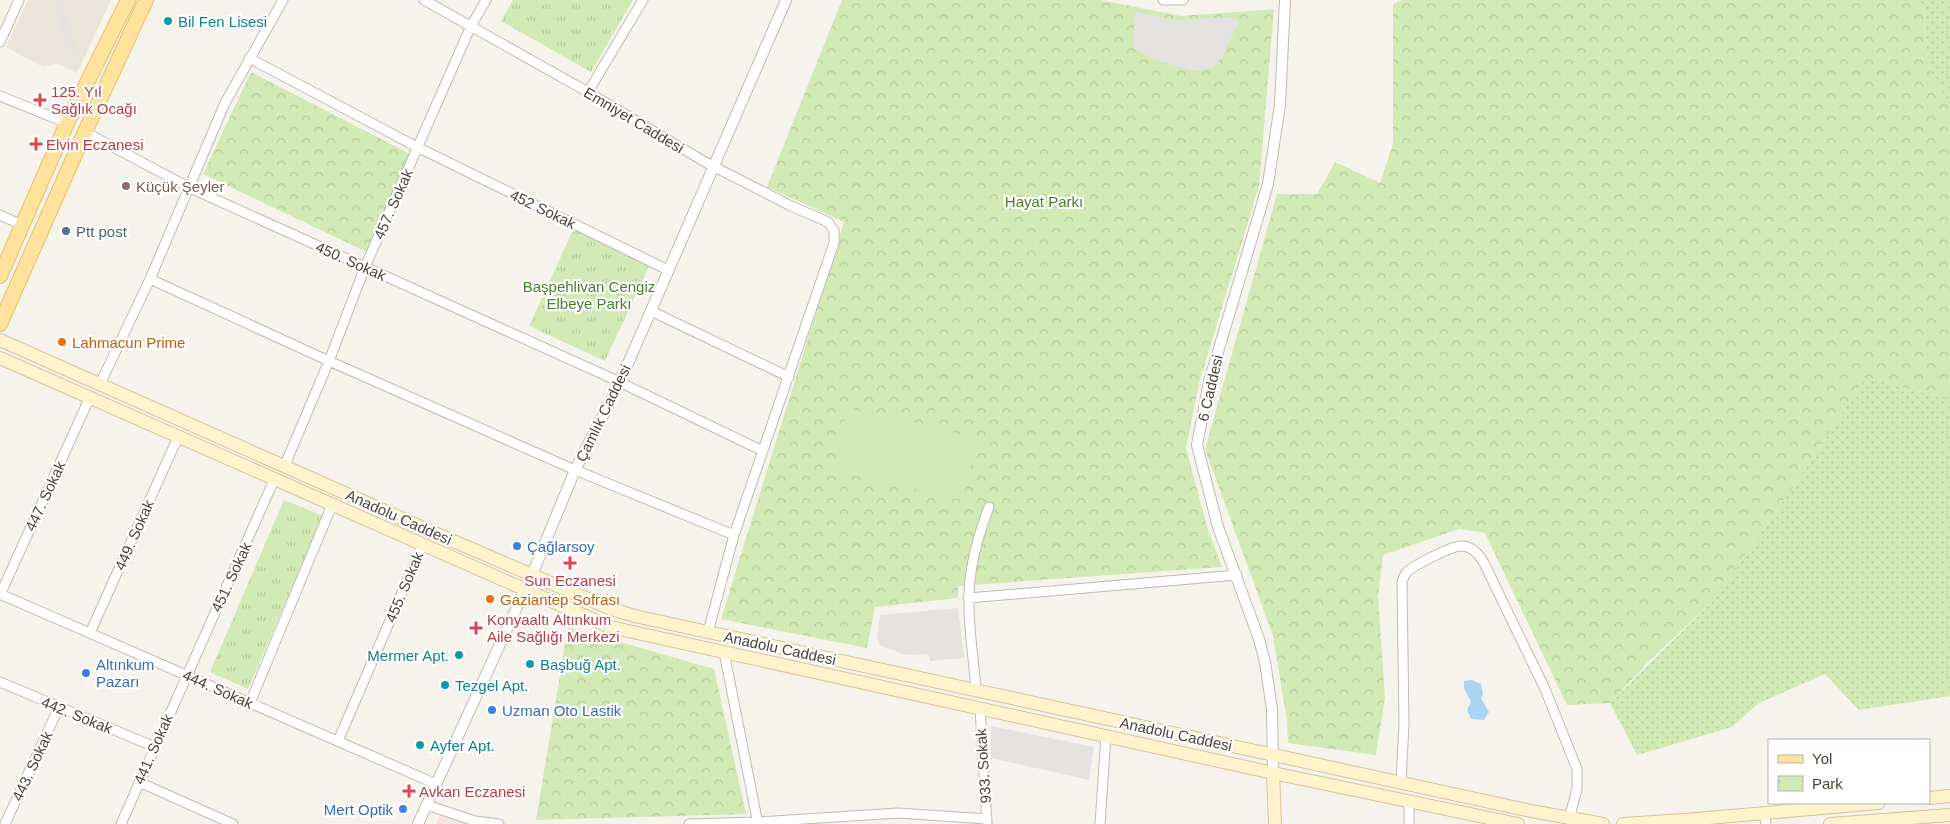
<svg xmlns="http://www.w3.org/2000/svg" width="1950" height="824" font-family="Arial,sans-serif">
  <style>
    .residential { fill: #eae5da }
    .medical { fill: #f6e3e0 }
    .grass { fill: url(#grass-dots) }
    .forest { fill: url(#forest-crowns) }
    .park { fill: url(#park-tufts) }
    .garden { fill: #d2eab5 }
    .parking { fill: #e5e3e0 }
    .water { fill: #a9d4f2 }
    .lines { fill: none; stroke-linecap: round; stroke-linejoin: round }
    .minor-casing { stroke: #c2bbae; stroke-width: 11 }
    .tertiary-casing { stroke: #c2bbae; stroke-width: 12 }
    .secondary-casing { stroke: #d6c79b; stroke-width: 14 }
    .primary-casing { stroke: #e6c16a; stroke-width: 16 }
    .minor { stroke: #fff; stroke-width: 9 }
    .tertiary { stroke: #fff; stroke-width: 10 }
    .secondary { stroke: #fff3cd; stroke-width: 12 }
    .primary { stroke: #ffe39c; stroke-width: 14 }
    .culture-dot { fill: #0f9aa8; stroke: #fff; stroke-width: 2 }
    .health-dot { fill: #e0444e; stroke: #fff; stroke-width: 2 }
    .education-dot { fill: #8d6e63; stroke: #fff; stroke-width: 2 }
    .service-dot { fill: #5c6f8a; stroke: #fff; stroke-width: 2 }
    .food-dot { fill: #e8710a; stroke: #fff; stroke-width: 2 }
    .shop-dot { fill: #3f7fe0; stroke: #fff; stroke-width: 2 }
    .labels { text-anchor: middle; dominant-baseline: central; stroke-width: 4.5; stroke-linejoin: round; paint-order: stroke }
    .culture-label { font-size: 15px; fill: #0d838f; stroke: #fff; text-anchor: start }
    .health-label { font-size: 15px; fill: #be3a42; stroke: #fff; text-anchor: start }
    .street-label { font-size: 15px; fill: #4b4439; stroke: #fff }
    .education-label { font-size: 15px; fill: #785e54; stroke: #fff; text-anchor: start }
    .park-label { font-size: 15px; fill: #4a7f2a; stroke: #fff }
    .service-label { font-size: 15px; fill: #4e5e75; stroke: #fff; text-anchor: start }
    .food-label { font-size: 15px; fill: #c56008; stroke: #fff; text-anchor: start }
    .shop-label { font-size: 15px; fill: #366cbe; stroke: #fff; text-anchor: start }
  </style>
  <defs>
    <pattern id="grass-dots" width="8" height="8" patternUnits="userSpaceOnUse" patternTransform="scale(1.25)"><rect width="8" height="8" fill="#d2eab5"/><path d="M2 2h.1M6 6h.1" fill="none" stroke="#b6ca9c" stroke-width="1.8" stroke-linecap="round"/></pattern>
    <pattern id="forest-crowns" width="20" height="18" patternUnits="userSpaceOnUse" patternTransform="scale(1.25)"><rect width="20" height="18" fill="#d2eab5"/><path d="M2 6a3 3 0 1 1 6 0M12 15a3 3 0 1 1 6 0" fill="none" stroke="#b6ca9c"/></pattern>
    <pattern id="park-tufts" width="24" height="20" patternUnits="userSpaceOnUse" patternTransform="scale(1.25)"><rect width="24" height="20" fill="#d2eab5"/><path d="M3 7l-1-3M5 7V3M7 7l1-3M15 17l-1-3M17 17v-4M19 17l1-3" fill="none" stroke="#b6ca9c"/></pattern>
  </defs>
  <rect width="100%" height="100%" fill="#f6f3ec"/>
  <path class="residential" d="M28 0H111L77 73 57 63 43 67 6 47Z"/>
  <path class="medical" d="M440 814 480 824H436Z"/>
  <path class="grass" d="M1917 0H1950V101H1947L1929 69 1923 6Z
    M1866 377 1950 400V696L1859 710 1825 674 1759 703 1732 727 1637 755 1610 703 1714 600 1798 480Z"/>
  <path class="forest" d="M842 0H1100L1181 16 1274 9 1259 186 1199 383 1186 448 1208 530 1222 567 958 586V598L875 607 867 648 721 619 844 222 767 187Z
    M1402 0H1917L1923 6 1929 69 1947 101H1950V400L1866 377 1798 480 1714 600 1647 663 1610 703 1567 705 1485 533 1459 529 1383 555 1378 596 1385 698 1376 755 1288 743 1287 720 1273 636 1205 449 1277 194H1317L1335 162 1380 183 1393 144V4Z
    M251 72 410 154 367 252 203 174Z
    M568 627 714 669 746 814 536 820Z"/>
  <path class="park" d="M513 0H633L591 72 501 21Z
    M574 228 650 264 605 361 529 326Z
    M284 500 323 516 248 689 210 672Z"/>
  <path class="garden" d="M848 408 977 438 963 500 834 471Z"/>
  <path class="parking" d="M52 0H61L74 38 76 54 65 48 56 7Z
    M1135 12 1177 20 1232 17 1239 22 1222 57 1213 68 1193 71 1153 59 1133 48Z
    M958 608 964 658 930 661 928 654 905 655 880 645 877 639 880 615Z
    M991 726 1094 747 1089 780 991 758Z"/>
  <path class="water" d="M1472 680 1481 684 1483 694 1481 698 1489 712 1484 720 1471 719 1467 710 1471 702 1464 688V681Z"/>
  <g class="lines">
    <g class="minor-casing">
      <path id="minor" d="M424 0 588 92 705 162 791 206 828 222 834 231V243L734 535 708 632
        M1163 0H1183
        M0 42 19 0
        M249 58 417 147 668 270
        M588 92 643 0
        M0 96 67 123
        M85 132 190 188 609 377 763 451
        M0 215 22 225
        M150 279 329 361 575 470 734 535
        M651 311 789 377
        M100 384 150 279 225 103 283 0
        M284 467 329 361 365 267 470 28 486 0
        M0 594 436 784
        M0 595 90 397
        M968 598 1237 575
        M90 633 178 437
        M724 652 758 824
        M0 682 155 747
        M976 690C974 660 968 627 969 597 969 566 978 536 989 507
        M250 703 332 505
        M980 708 987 823
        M338 741 423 544
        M139 782 233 824
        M1401 782 1404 724 1402 583C1403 578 1404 575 1407 572 1414 565 1452 546 1461 546 1471 546 1478 553 1483 561L1545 689 1577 769V789L1569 819
        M427 805 475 821 499 824
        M1764 813 1766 824
        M5 824 59 707
        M121 824 274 480
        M689 824 757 822 898 813 987 819
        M1100 824 1106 736
        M1409 824V801"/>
    </g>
    <g class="tertiary-casing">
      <path id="tertiary" d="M1273 773 1272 709 1265 662 1259 639 1218 527 1197 445 1209 382 1268 184 1280 105 1285 0
        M418 824 536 565 575 470 620 382 786 0"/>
    </g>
    <g class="secondary-casing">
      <path id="secondary" d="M0 340 437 534 611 609 639 617 1531 811 1603 824
        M0 358 610 627 1273 773 1518 824
        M1273 773 1275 824
        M1929 798 1950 796
        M1623 824 1685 820 1879 803
        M1830 824 1950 815"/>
    </g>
    <g class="primary-casing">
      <path id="primary" d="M0 276 67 123 128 0
        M0 324 85 132 146 0"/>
    </g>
    <use href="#minor" class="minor"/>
    <use href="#tertiary" class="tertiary"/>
    <use href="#secondary" class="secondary"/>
    <use href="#primary" class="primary"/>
  </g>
  <g class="culture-dot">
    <circle cx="168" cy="21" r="5"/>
    <circle cx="459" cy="655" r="5"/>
    <circle cx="530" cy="664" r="5"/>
    <circle cx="445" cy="685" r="5"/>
    <circle cx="420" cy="745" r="5"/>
  </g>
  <g class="health-dot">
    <path d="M37.5 92.5h5v5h5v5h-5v5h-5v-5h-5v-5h5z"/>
    <path d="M33.5 136.5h5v5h5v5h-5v5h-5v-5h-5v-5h5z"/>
    <path d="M567.5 555.5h5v5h5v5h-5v5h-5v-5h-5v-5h5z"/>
    <path d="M473.5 620.5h5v5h5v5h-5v5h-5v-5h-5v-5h5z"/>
    <path d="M406.5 783.5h5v5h5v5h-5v5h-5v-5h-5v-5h5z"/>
  </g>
  <circle class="education-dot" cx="126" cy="186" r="5"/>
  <circle class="service-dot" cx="66" cy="231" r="5"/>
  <g class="food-dot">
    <circle cx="62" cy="342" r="5"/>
    <circle cx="490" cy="599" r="5"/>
  </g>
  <g class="shop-dot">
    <circle cx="517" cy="546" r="5"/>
    <circle cx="86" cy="673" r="5"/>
    <circle cx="492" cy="710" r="5"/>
    <circle cx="403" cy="809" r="5"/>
  </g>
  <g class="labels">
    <g class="culture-label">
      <text x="178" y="21">Bil Fen Lisesi</text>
      <text x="449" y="655" text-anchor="end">Mermer Apt.</text>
      <text x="540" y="664">Başbuğ Apt.</text>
      <text x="455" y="685">Tezgel Apt.</text>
      <text x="430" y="745">Ayfer Apt.</text>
    </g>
    <g class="health-label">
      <text x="51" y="91">125. Yıl<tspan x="51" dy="17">Sağlık Ocağı</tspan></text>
      <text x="46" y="144">Elvin Eczanesi</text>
      <text x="570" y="580" text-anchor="middle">Sun Eczanesi</text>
      <text x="487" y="619">Konyaaltı Altınkum<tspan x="487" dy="17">Aile Sağlığı Merkezi</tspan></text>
      <text x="419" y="791">Avkan Eczanesi</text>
    </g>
    <g class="street-label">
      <text transform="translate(634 120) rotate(31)">Emniyet Caddesi</text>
      <text transform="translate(393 204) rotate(-66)">457. Sokak</text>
      <text transform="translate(543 209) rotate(26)">452 Sokak</text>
      <text transform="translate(351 261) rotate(24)">450. Sokak</text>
      <text transform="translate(1210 388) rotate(-77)">6 Caddesi</text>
      <text transform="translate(603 413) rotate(-64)">Çamlık Caddesi</text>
      <text transform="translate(45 496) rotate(-65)">447. Sokak</text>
      <text transform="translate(399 517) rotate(24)">Anadolu Caddesi</text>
      <text transform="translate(134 535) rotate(-66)">449. Sokak</text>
      <text transform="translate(231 577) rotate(-65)">451. Sokak</text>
      <text transform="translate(404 587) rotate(-67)">455. Sokak</text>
      <text transform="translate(780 648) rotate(12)">Anadolu Caddesi</text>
      <text transform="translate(218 689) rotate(24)">444. Sokak</text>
      <text transform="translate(77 715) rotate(22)">442. Sokak</text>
      <text transform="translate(1176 734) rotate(12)">Anadolu Caddesi</text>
      <text transform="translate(153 749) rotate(-66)">441. Sokak</text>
      <text transform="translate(32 766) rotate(-65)">443. Sokak</text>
      <text transform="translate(983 766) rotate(-94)">933. Sokak</text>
    </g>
    <g class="education-label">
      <text x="136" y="186">Küçük Şeyler</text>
    </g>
    <g class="park-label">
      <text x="1044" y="201">Hayat Parkı</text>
      <text x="589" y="286">Başpehlivan Cengiz<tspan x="589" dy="17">Elbeye Parkı</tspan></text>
    </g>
    <g class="service-label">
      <text x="76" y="231">Ptt post</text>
    </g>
    <g class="food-label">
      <text x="72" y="342">Lahmacun Prime</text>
      <text x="500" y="599">Gaziantep Sofrası</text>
    </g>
    <g class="shop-label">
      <text x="527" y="546">Çağlarsoy</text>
      <text x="96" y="664">Altınkum<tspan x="96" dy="17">Pazarı</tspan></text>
      <text x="502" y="710">Uzman Oto Lastik</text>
      <text x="393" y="809" text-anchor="end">Mert Optik</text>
    </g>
  </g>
  <rect x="1768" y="739" width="162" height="65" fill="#ffffff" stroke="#b7b4b0"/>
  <rect x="1778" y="755" width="25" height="8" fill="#ffe39c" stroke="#b7b4b0"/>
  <text x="1812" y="764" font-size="15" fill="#4b4439">Yol</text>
  <rect x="1778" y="776" width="25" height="15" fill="url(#park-tufts)" stroke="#b7b4b0"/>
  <text x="1812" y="789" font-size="15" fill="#4b4439">Park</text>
</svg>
